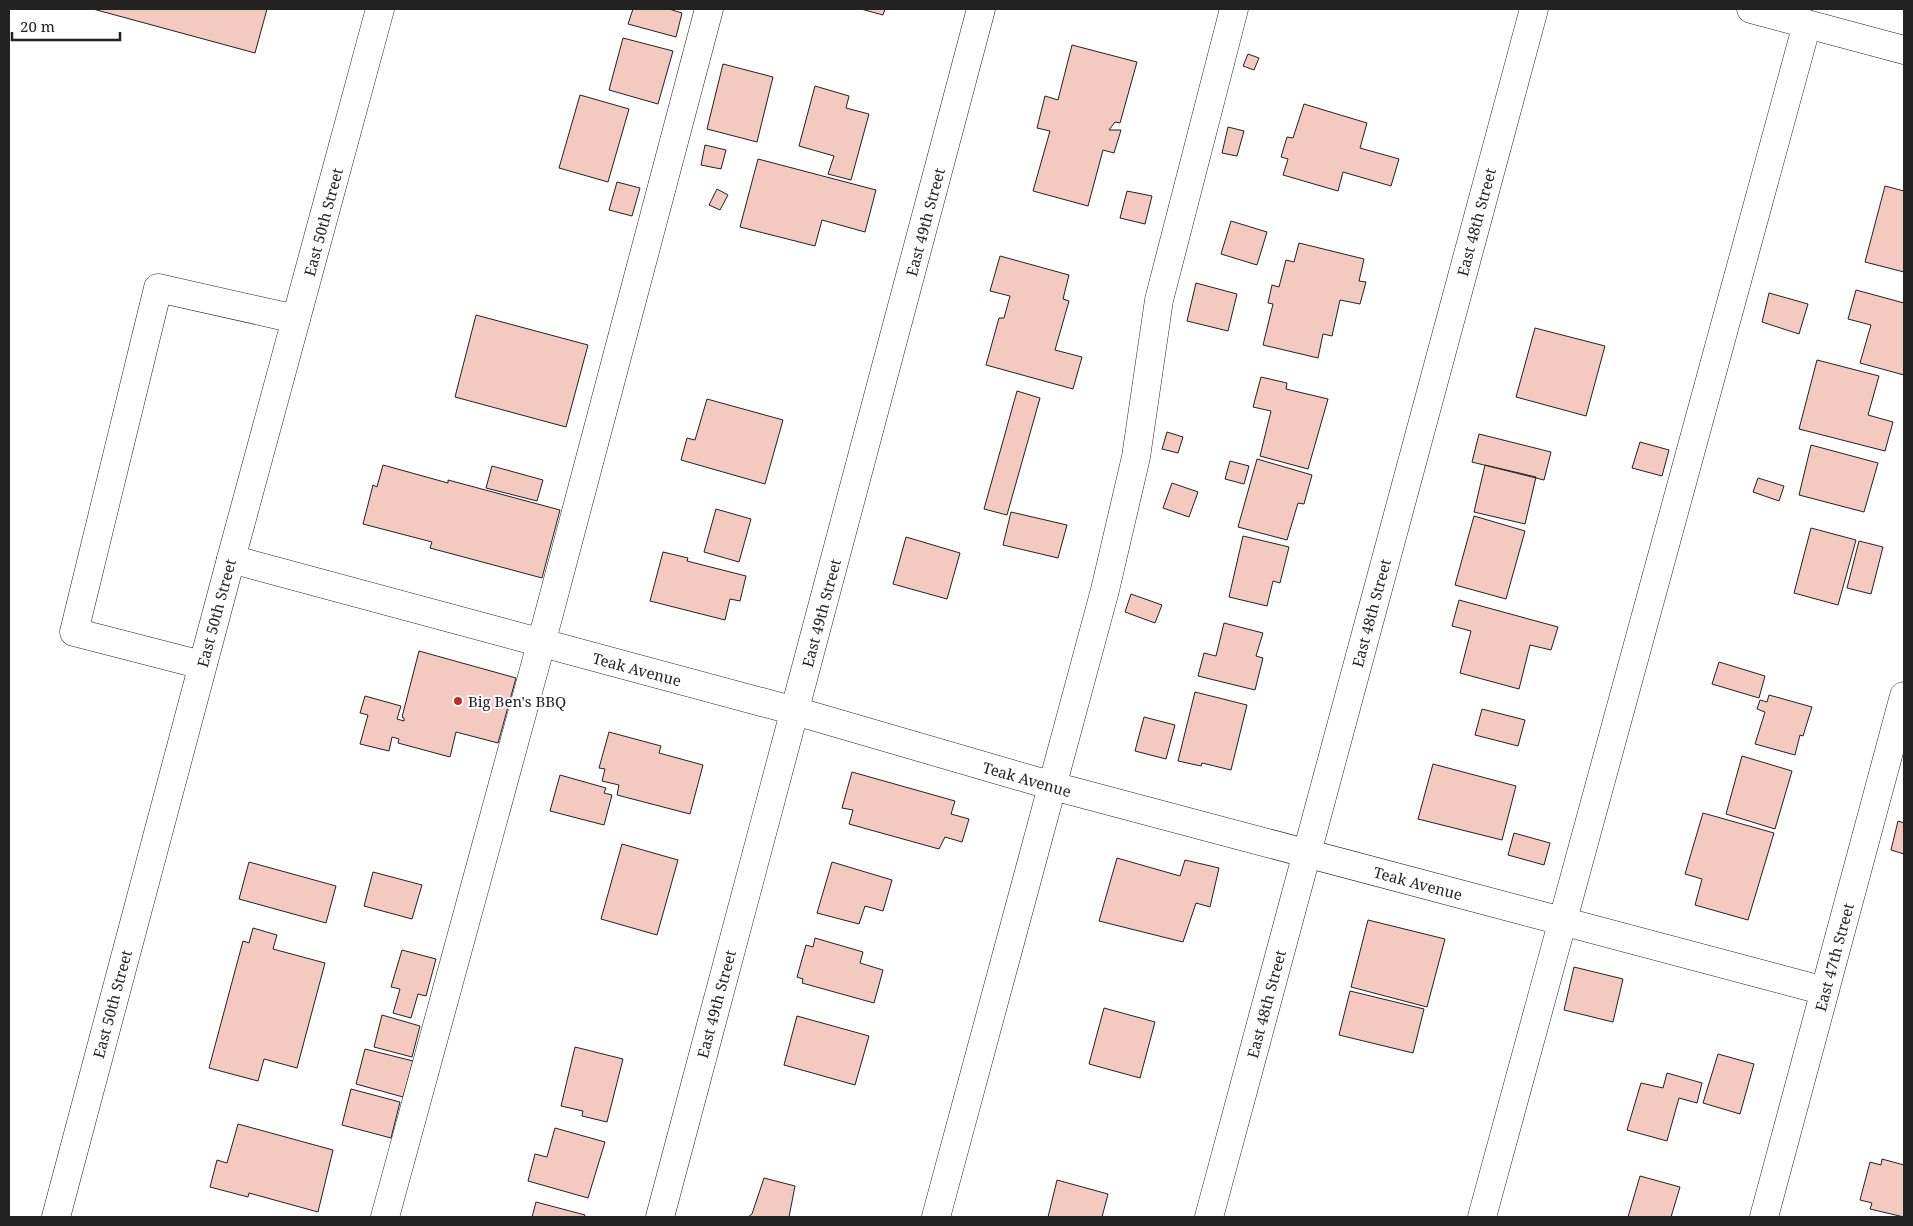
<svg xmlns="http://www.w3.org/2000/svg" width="1913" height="1226" font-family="'Noto Serif',serif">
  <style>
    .building { fill: #f3c9c0; stroke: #222 }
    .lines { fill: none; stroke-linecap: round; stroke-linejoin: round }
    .minor-casing { stroke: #222; stroke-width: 29 }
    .major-casing { stroke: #222; stroke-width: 29 }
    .minor { stroke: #fff; stroke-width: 28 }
    .major { stroke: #fff; stroke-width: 28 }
    .poi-dot { fill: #c62828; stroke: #fff; stroke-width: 2 }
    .labels { text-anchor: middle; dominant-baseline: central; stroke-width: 4; stroke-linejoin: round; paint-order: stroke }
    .street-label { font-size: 15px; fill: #222; stroke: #fff }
    .poi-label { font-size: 15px; fill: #222; stroke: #fff; text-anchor: start }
  </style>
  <rect width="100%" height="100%" fill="#fff"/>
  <path class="building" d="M93 9H267L255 53Z
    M633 9H669L682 13 676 37 628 24Z
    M861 9H885L883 15Z
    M623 38 673 51 658 104 609 90Z
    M1072 45 1137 62 1120 123 1115 122 1109 130H1121L1114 153 1103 150 1088 206 1033 191 1050 131 1037 128 1045 96 1058 100Z
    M1248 54 1259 58 1254 70 1243 66Z
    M723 64 773 77 757 142 707 129Z
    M815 86 849 96 846 108 869 114 851 180 828 174 834 156 799 146Z
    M580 95 629 109 608 182 559 168Z
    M1304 104 1367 123 1360 148 1399 159 1391 186 1343 172 1338 191 1283 175 1288 159 1281 157 1287 137 1293 138Z
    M1228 127 1244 131 1237 156 1222 153Z
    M705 145 726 150 721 169 701 165Z
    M758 159 876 190 865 232 822 220 815 246 740 227Z
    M617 182 640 188 632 216 609 210Z
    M1885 186 1904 191V272L1865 262Z
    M717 189 728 195 720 210 709 205Z
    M1127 191 1152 196 1145 224 1120 218Z
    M1231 221 1267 232 1257 265 1221 254Z
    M1299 243 1364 259 1359 281 1366 282 1360 304 1340 300 1332 336 1323 334 1318 358 1263 345 1273 304 1268 303 1272 285 1279 287 1286 260 1294 262Z
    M1000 256 1069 275 1063 299 1069 301 1055 350 1082 357 1073 389 986 365 999 318H1004L1010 296 990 291Z
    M1196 283 1237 294 1228 331 1187 321Z
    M1856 290 1904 303V375L1860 363 1871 325 1848 319Z
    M1769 293 1808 304 1799 334 1762 322Z
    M476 315 588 345 566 427 455 397Z
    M1535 328 1605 346 1586 416 1516 397Z
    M1817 360 1879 376 1868 415 1893 422 1885 451 1799 429Z
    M1261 377 1287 383 1286 389 1328 399 1308 469 1260 456 1271 411 1253 407Z
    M1017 391 1040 398 1007 515 984 509Z
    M707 399 783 420 765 484 681 460 687 438 695 440Z
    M1167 432 1183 437 1178 453 1162 449Z
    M1479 434 1551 452 1544 480 1472 462Z
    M1640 442 1669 450 1662 476 1632 468Z
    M1811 445 1878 463 1864 512 1799 495Z
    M1257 459 1312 475 1304 504 1298 503 1287 540 1238 527Z
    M1230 461 1249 466 1244 484 1225 479Z
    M383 465 448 483V480L560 510 542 578 430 548 432 542 363 524 373 485 377 487Z
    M1485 465 1536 477 1525 524 1474 512Z
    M492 466 543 480 537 501 486 488Z
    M1758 478 1784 486 1779 501 1753 492Z
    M1172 483 1198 492 1189 517 1163 508Z
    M716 509 751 519 739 562 704 552Z
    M1011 512 1067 525 1058 558 1003 545Z
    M1474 516 1525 531 1506 599 1455 585Z
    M1811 528 1856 540 1838 605 1794 593Z
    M1243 536 1289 547 1280 583 1273 581 1267 606 1229 597Z
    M906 537 960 553 947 599 893 584Z
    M1859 541 1883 547 1871 594 1847 588Z
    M663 552 688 558 687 561 746 576 740 601 730 599 725 620 650 601Z
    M1131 594 1162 605 1155 623 1125 612Z
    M1459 600 1558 627 1551 650 1530 645 1519 689 1460 673 1471 631 1452 626Z
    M1224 623 1263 633 1256 656 1263 658 1255 690 1198 676 1204 653 1216 656Z
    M419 651 516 678 498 743 456 732 450 757 398 743 399 739 392 737 389 751 360 744 368 715 360 713 365 696 401 706 397 719 404 721V718L402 717Z
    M1719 662 1765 676 1759 698 1712 684Z
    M1195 692 1247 705 1231 770 1202 763 1201 766 1178 761Z
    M1769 695 1812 707 1803 736 1800 735 1795 755 1755 744 1765 712 1757 709 1760 700 1767 702Z
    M1482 709 1525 720 1518 746 1475 735Z
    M1144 717 1175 725 1166 759 1135 751Z
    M609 732 661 746 659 753 703 765 690 814 617 795 619 785 602 781 605 769 599 768Z
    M1742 756 1792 771 1775 829 1726 814Z
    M1433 764 1516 786 1502 840 1418 819Z
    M852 772 955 801 951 814 969 819 962 842 945 837 939 849 849 824 853 810 842 808Z
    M560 775 606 788 604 793 612 795 604 825 550 811Z
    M1703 813 1774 833 1748 920 1695 905 1702 879 1685 874Z
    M1898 821 1904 823V854L1891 850Z
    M1514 833 1550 843 1544 865 1508 855Z
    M622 844 678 860 657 935 601 919Z
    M1117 858 1180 876 1185 860 1219 868 1210 907 1196 903 1183 942 1099 921Z
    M249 862 336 886 326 923 239 899Z
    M832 862 892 880 883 911 865 906 859 924 817 913Z
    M373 872 422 885 412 919 364 906Z
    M1368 920 1445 939 1427 1007 1351 987Z
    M253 928 277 935 273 949 325 963 297 1068 264 1059 258 1081 209 1068 243 941 249 943Z
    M815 938 863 952 860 963 883 970 874 1003 802 983 803 979 797 977 806 945 813 947Z
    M402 950 436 959 426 996 418 994 411 1018 393 1013 400 989 391 987Z
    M1574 967 1623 979 1613 1022 1564 1010Z
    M1350 991 1424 1009 1413 1053 1339 1035Z
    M1104 1008 1155 1022 1140 1078 1089 1064Z
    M382 1015 420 1026 412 1057 374 1047Z
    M797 1016 869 1036 855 1085 784 1065Z
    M575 1047 623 1059 607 1122 582 1116 583 1111 561 1106Z
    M365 1049 413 1061 403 1097 356 1084Z
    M1718 1054 1754 1064 1740 1114 1703 1103Z
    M1667 1073 1702 1083 1697 1103 1679 1098 1667 1141 1627 1130 1641 1083 1663 1088Z
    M351 1089 400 1102 391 1138 342 1125Z
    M238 1124 333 1150 318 1212 249 1193 248 1197 210 1187 217 1160 227 1163Z
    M555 1128 605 1142 588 1198 528 1181 535 1154 547 1157Z
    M1882 1159 1904 1165V1217L1870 1209 1872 1203 1860 1200 1870 1162 1881 1165Z
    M1640 1176 1680 1187 1671 1217H1628Z
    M764 1178 795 1186 789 1217H748L752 1214Z
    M1057 1180 1108 1194 1102 1217H1048Z
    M536 1202 585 1215 584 1217H532Z"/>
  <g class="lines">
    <g class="minor-casing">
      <path id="minor" d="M231 559 795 711 1053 786 1825 991
        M202 665 74 632 158 288 296 319
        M385 1217 541 644 709 9
        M660 1217 981 9
        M936 1217 1105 590 1136 457 1159 300 1234 9
        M1209 1217 1534 9
        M1482 1217 1807 24
        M1764 1217 1904 696"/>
    </g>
    <g class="major-casing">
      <path id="major" d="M1751 9 1904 50
        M56 1217 231 559 380 9"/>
    </g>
    <use href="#minor" class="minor"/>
    <use href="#major" class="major"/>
  </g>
  <circle class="poi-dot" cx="458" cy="701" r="5"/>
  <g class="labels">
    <g class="street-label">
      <text transform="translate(323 222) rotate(-75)">East 50th Street</text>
      <text transform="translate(925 222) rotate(-75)">East 49th Street</text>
      <text transform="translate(1476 222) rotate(-75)">East 48th Street</text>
      <text transform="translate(216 613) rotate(-75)">East 50th Street</text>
      <text transform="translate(821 613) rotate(-75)">East 49th Street</text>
      <text transform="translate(1371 613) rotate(-75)">East 48th Street</text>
      <text transform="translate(637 669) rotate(15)">Teak Avenue</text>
      <text transform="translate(1027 779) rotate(16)">Teak Avenue</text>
      <text transform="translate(1418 883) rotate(15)">Teak Avenue</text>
      <text transform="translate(1834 957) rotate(-75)">East 47th Street</text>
      <text transform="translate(112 1004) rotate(-75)">East 50th Street</text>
      <text transform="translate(716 1004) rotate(-75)">East 49th Street</text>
      <text transform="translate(1266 1004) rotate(-75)">East 48th Street</text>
    </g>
    <g class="poi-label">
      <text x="468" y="701">Big Ben's BBQ</text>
    </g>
  </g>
  <rect width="1913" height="1226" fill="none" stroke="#222222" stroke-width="20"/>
  <path d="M12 32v8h108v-8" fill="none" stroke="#222222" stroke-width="2.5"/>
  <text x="20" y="32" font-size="15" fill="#222222" stroke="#ffffff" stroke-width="4" paint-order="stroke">20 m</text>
</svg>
